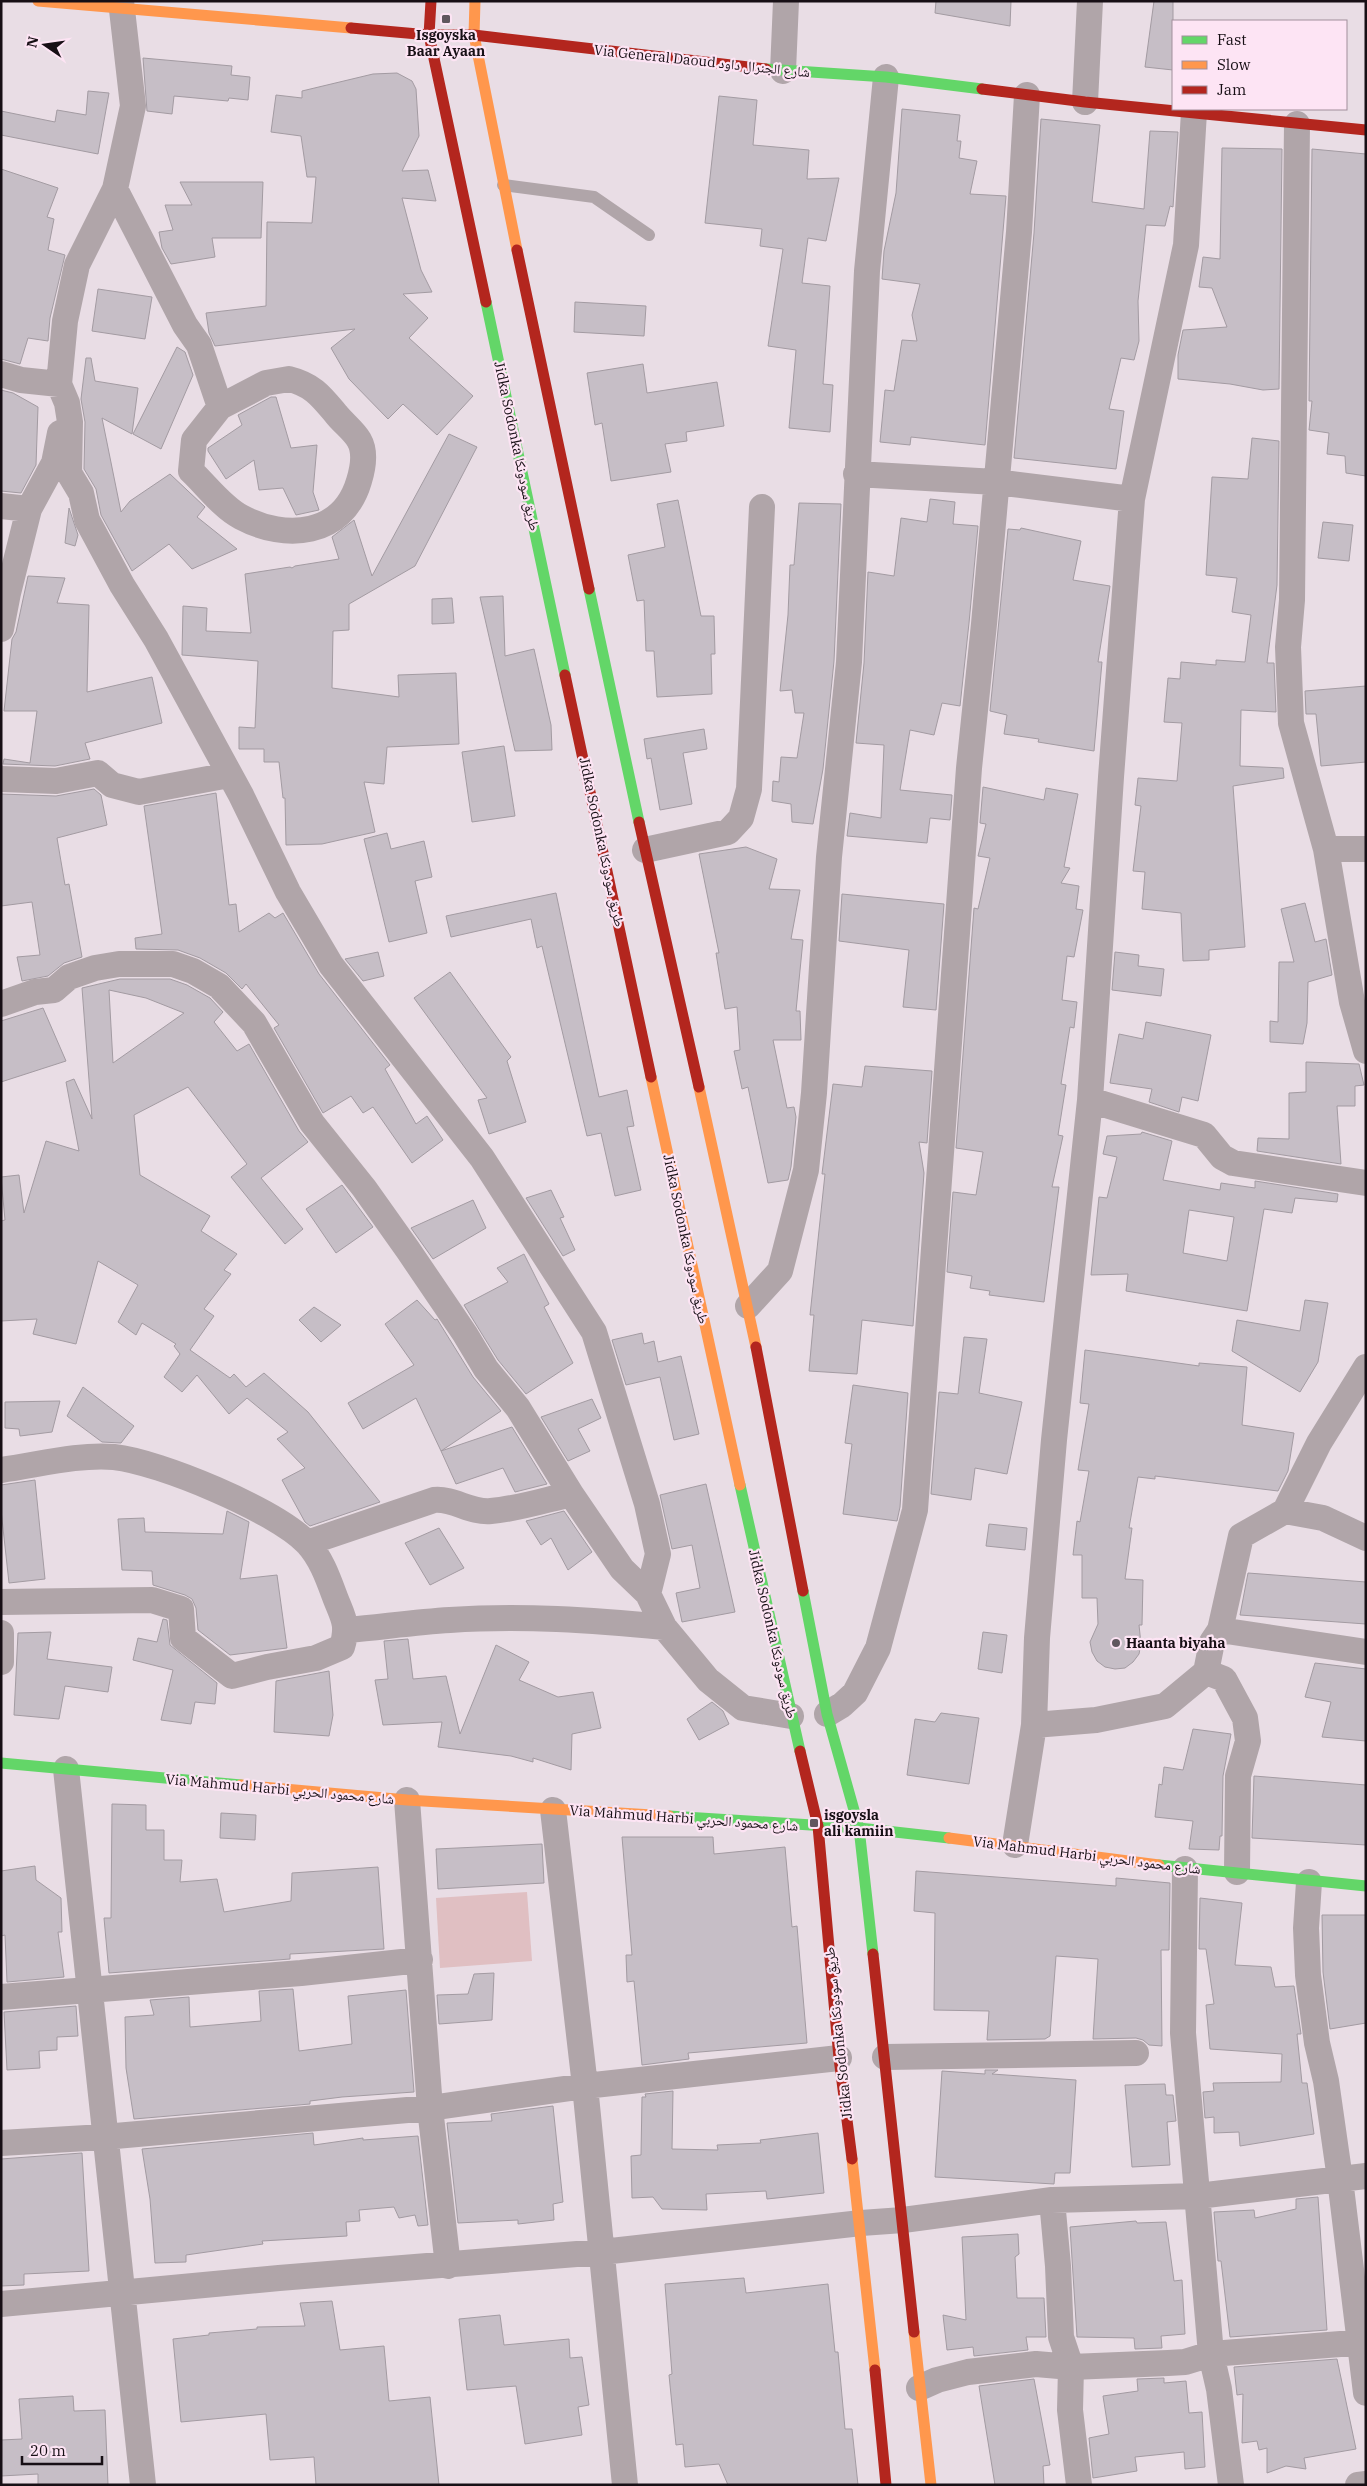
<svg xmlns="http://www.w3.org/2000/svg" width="1367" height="2486" font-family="'IBM Plex Serif','Noto Naskh Arabic',serif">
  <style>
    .green { fill: #e0bfc2 }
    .building { fill: #c6bec6; stroke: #a39ba2; fill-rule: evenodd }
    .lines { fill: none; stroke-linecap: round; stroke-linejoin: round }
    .lane { stroke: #b0a5a9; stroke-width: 12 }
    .street { stroke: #b0a5a9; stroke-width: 26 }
    .fast { stroke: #63d668; stroke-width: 11 }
    .slow { stroke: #ff974d; stroke-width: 11 }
    .jam { stroke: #b3261e; stroke-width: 11 }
    .poi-dot { fill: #60575e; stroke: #fde4f4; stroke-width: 2 }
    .labels { text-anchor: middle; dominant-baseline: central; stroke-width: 4.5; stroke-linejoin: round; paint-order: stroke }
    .poi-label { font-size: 14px; font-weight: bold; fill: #170f15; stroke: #fde4f4; text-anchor: start }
    .street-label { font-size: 14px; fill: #170f15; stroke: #fde4f4 }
  </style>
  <rect width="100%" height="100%" fill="#e9dde5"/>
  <path class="green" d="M527 1892 532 1961 440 1968 436 1898Z"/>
  <path class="building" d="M936 1H1011L1010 26 935 13Z
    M1154 1H1173V70L1145 67Z
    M143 58 232 66 231 75 250 77 248 100 229 98 228 101 174 96 172 114 147 111Z
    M397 73 412 81 416 89 419 136 402 171 428 170 436 201 402 198 421 270 432 292 403 294 428 318 409 338 473 396 437 435 403 404 388 419 349 379 331 348 355 329 215 346 209 333 206 313 266 306 267 222 312 223 316 177H307L301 136 271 132 276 95 302 98V91L373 74Z
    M88 91 109 93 98 154 1 135V111L55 122 57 110 86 115Z
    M719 96 757 100 753 145 809 150 807 179 839 178 826 241 808 238 802 283 830 286 823 384 833 385 830 432 789 428 796 350 768 346 783 249 760 246 762 229 705 223Z
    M902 109 960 115 957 141H961L959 158 977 161 970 194 1006 196 985 445 911 437 910 445 880 442 885 390 894 391 902 340 917 341 912 315 920 284 882 279 884 251 896 193Z
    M1041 119 1100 125 1092 202 1144 209 1150 131 1178 132 1173 207 1170 206 1165 226 1146 225 1138 301 1139 341 1134 360 1121 358 1109 409 1124 411 1116 469 1014 458 1034 233Z
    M1222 148 1282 149 1279 389 1263 390 1230 384 1178 379V355L1183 330 1227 327 1212 288 1199 287 1203 257 1220 259Z
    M1312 149 1366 154V476L1346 473 1345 456 1327 454 1329 433 1309 430 1312 401H1309Z
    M1 169 58 188 47 217 54 219 48 250 65 255 50 318 48 341 28 338 20 364 1 359Z
    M180 182H263L261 238H212L215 257 171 264 162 248 159 232 173 230 165 205H192Z
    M98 289 152 297 145 339 92 331Z
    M575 302 646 306 644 336 574 332Z
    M177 347 185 352 193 375 161 449 133 434Z
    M86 358H91L95 381 138 388 132 434 102 418 121 512 130 501 170 474 205 507 197 517 237 549 192 569 169 544 132 571 101 515 96 489 84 469 85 422 81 399Z
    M643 364 647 393 717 382 724 426 686 432 687 441 665 444 671 472 611 481 602 423 595 425 587 373Z
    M1 390 13 393 38 407 36 465 21 493 1 491Z
    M271 397H276L291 448 317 445 313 492 319 510 296 515 283 488 259 490 254 460 226 479 208 451V448L242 425 238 415Z
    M449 434 477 447 415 566 349 604V630L333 631 332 688 399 697 398 675 456 673 459 744 387 747 384 784 364 782 375 832 322 844 286 845 285 798H283L279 762H264V749H239V727L255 728 258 661 182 655 183 606 207 608 206 631 251 633 245 574 290 567 292 568 295 566 339 559 332 537 354 520 372 576Z
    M1252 438 1279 441 1277 585 1267 663H1274L1276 712 1241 710 1240 766 1283 768 1284 778 1233 786 1245 947 1209 950V960L1183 961 1181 913 1142 909 1145 872 1133 871 1141 806 1135 805 1138 778 1177 781 1182 723 1164 722 1168 678 1180 679 1181 662 1216 665V660L1245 662 1251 615 1232 612 1237 578 1206 575 1212 477 1248 479Z
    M930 499 955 502 953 524 978 526 969 623 960 706 942 703 934 735 910 730 900 790 952 795 950 820 930 818 927 843 847 836 850 813 881 818 884 745 856 743 864 663 868 572 894 576 901 518 927 522Z
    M678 500 701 616H714L715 654H711L712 694 657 697 654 651H646L644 600 637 601 628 555 665 547 657 504Z
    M799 503 841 504 834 661 823 769 813 824 792 822 791 804 772 801 773 781 779 782 781 757 797 758 804 713H795L792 690 780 691 788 615 790 565H794Z
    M69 508 78 535 75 546 65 543Z
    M1323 522 1353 525 1349 561 1318 558Z
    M1021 528 1081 541 1073 580 1110 586 1098 662H1102L1094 751 1038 742 1039 739 1004 734 1007 715 990 711 1008 529 1020 530Z
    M28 576 65 578 57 603 89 605 87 692 152 677 162 723 85 743 90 759 55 766 3 764 4 759 30 763 37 711H4L12 639 16 632Z
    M503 596 505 656 534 649 551 725 552 750 515 751 480 597Z
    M452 598 454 623 432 624V599Z
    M1366 686V762L1321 766 1316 714H1306L1305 691Z
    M704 729 707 749 683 753 692 804 660 810 651 758 647 759 644 739Z
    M504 746 515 816 472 822 462 752Z
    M983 787 1044 800 1046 788 1078 794 1064 867 1070 868 1061 883 1079 886 1076 909 1083 910 1074 957 1067 956 1062 1000 1077 1002 1074 1028 1070 1027 1061 1084 1066 1085 1058 1135 1063 1136 1052 1187H1059L1044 1302 989 1295 990 1291 970 1288 972 1276 947 1272 953 1192 976 1195 983 1152 956 1148 974 908 978 909 990 858 978 856 986 824 980 823Z
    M94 789 101 795 107 825 57 838 65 885 69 884 82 957 64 963 48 976 22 981 17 957 40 955 32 902 1 906V794L56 796Z
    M216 793 229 905 236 904 239 932 269 913 275 918 283 913 319 974 390 1065 385 1069 416 1124 427 1116 443 1140 412 1163 373 1107 363 1113 351 1096 323 1113 274 1028 279 1025 246 984 242 989 226 973 200 958 178 950 136 949 135 938 162 934 144 806Z
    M387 833 391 849 424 841 432 877 415 881 427 933 389 942 364 839Z
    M746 847 777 859 769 889 800 890 791 939 803 940 796 1011H800L801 1040H773L787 1108 794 1107 796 1117 791 1167 788 1180 768 1183 748 1087 742 1089 734 1051 740 1050 737 1007 725 1009 716 953H719L699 854Z
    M556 893 599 1097 627 1090 634 1126 627 1127 641 1190 615 1196 601 1133 587 1136 542 946 537 948 531 919 451 937 446 916Z
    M842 894 944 904 936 1010 903 1007 909 950 839 941Z
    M1305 903 1315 942 1326 939 1332 975 1308 982 1307 1023 1303 1044 1270 1042V1021L1278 1022 1279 962H1294L1281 909Z
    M378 952 384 976 363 981 345 959Z
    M1115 952 1139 955 1138 966 1164 969 1161 996 1112 990Z
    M450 972 511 1057 507 1061 526 1122 489 1134 478 1100 487 1098 414 998Z
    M120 979H170L187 985 210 998 223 1012 214 1022 237 1051 249 1044 299 1131 308 1142 261 1178 303 1229 285 1244 231 1177 247 1164 188 1087 134 1115 140 1175 210 1216 201 1231 237 1254 224 1270 231 1274 204 1309 214 1316 190 1350 230 1378 234 1374 246 1387 264 1373 308 1412 380 1502 310 1526 305 1522 282 1480 305 1468 277 1439 288 1432 247 1398 229 1414 197 1375 182 1392 164 1377 180 1354 174 1346 176 1344 142 1323 136 1335 118 1322 138 1285 98 1261 76 1344 33 1334 37 1319 1 1321V1221L5 1220 1 1177 19 1175 24 1213 46 1141 79 1151 66 1082 74 1079 92 1119 82 988ZM109 990 146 998 184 1013 113 1063Z
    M43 1008 66 1061 1 1082V1021Z
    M1146 1022 1211 1035 1198 1101 1182 1097 1179 1112 1149 1102 1152 1089 1110 1083 1119 1034 1143 1039Z
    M1306 1062 1359 1064 1364 1085 1355 1086V1106H1337L1341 1164 1257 1151 1258 1138 1289 1139V1093L1306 1092Z
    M865 1066 932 1071 927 1143 919 1142 924 1173 913 1326 862 1320 857 1374 809 1371 814 1315H810L825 1174H822L833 1084 862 1087Z
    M1142 1132 1172 1141 1163 1180 1220 1190 1221 1183 1255 1188V1181L1338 1194 1337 1202 1295 1198 1292 1213 1264 1209 1247 1311 1126 1291 1128 1274 1091 1275 1099 1197 1107 1198 1117 1157 1103 1154 1107 1136 1141 1134ZM1189 1210 1234 1217 1227 1261 1183 1253Z
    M342 1185 373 1227 336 1253 306 1209Z
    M551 1190 564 1217 560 1218 575 1250 563 1256 526 1198Z
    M473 1200 486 1228 433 1259 411 1228Z
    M524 1254 549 1304 544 1307 573 1363 526 1394 498 1360 464 1305 508 1282 497 1268Z
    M417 1300 435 1320 437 1319 473 1377 501 1411 441 1451 416 1398 363 1429 348 1403 414 1365 385 1324Z
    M1305 1300 1328 1303 1318 1362 1300 1392 1232 1351 1237 1320 1300 1331Z
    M314 1307 341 1325 321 1342 299 1320Z
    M642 1333 644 1344 654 1341 658 1362 681 1356 699 1434 674 1440 660 1377 626 1385 612 1340Z
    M964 1337 987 1339 979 1393 1022 1402 1007 1474 975 1468 971 1500 931 1494 939 1392 958 1394Z
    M1085 1350 1199 1366V1363L1247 1367 1242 1425 1294 1433 1288 1471 1278 1491 1155 1476V1479L1138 1477 1129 1528H1132L1125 1579 1143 1580 1142 1625H1139L1141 1644 1139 1654 1133 1662 1125 1668 1115 1669 1105 1667 1097 1661 1092 1652 1090 1642 1098 1624 1097 1598H1082V1555H1073L1077 1521 1080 1522 1089 1471 1078 1470 1089 1404 1080 1403Z
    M853 1385 908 1393 900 1507 897 1521 843 1514 852 1444 845 1443Z
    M83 1387 134 1426 121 1443 102 1442 67 1416Z
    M592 1399 601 1418 578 1429 590 1451 568 1461 541 1417Z
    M60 1401 52 1432 20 1436 19 1429 5 1428V1402Z
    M512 1427 547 1484 515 1492 503 1468 456 1484 441 1451Z
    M35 1480 45 1579 9 1583 1 1510V1485Z
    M706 1484 735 1612 682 1622 676 1593 700 1588 692 1545 672 1549 660 1495Z
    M227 1511 249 1522 240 1579 277 1575 287 1648 230 1655 198 1630 196 1608 192 1599 185 1595 153 1585 152 1571 122 1570 118 1519 144 1518 145 1532 223 1534Z
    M564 1511 592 1552 568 1570 551 1538 541 1545 526 1521Z
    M989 1524 1027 1528 1025 1550 986 1546Z
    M439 1528 464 1568 430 1585 405 1543Z
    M1248 1573 1366 1582V1624L1240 1615Z
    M163 1619 167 1620 170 1645 217 1683 215 1704 195 1702 191 1724 161 1720 173 1670 133 1660 138 1638 157 1642Z
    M51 1632 47 1659 112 1667 108 1692 65 1686 59 1719 14 1715 18 1633Z
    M983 1632 1007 1635 1002 1673 978 1669Z
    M408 1639 413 1679 446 1676 460 1734 496 1645 529 1662 519 1680 558 1697 593 1692 601 1728 572 1734 571 1770 533 1758V1762L511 1756 438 1747 442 1722 383 1725 375 1680 388 1679 384 1641Z
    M1315 1663 1366 1669V1741L1322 1737 1331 1702 1305 1697Z
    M329 1671 333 1715 329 1736 274 1732 276 1681Z
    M712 1702 723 1711 729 1724 699 1740 687 1719Z
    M941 1713 979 1718 969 1784 907 1775 915 1719 935 1722Z
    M1193 1729 1231 1734 1223 1776 1222 1836H1220L1219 1850 1189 1849 1193 1821 1155 1817 1159 1784 1162 1785 1164 1767 1183 1770Z
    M1254 1776 1366 1785V1845L1252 1838Z
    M112 1804 146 1805V1830H164V1860H182L180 1882 217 1879 224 1912 291 1901 292 1873 378 1867 384 1949 290 1954V1959L109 1973 104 1918H111Z
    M221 1813 256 1815 255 1840 220 1838Z
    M622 1837H713L714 1854 785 1847 792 1927 797 1926 807 2043 688 2053 689 2059 642 2065 634 1981 627 1982 626 1955H632Z
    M542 1844 544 1883 438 1889 436 1849Z
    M35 1866 36 1880 61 1898 62 1932H58L64 1977 7 1982 5 1935 1 1936V1871Z
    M916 1871 1116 1886V1878L1170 1883 1169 1950H1161L1162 2046 1149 2045 1143 2040 1136 2038 1093 2039 1098 1959 1056 1956 1050 2036 1045 2039 987 2040 989 2011 934 2010 935 1913 914 1911Z
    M1200 1898 1242 1903 1235 1965 1271 1967 1275 1987 1294 1986 1301 2034H1297L1302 2083H1307L1314 2134 1240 2146 1239 2132 1214 2133V2117L1205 2118 1203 2092 1214 2091 1213 2083 1281 2082 1282 2054 1210 2049 1206 2005 1214 2004 1206 1949H1199Z
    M1322 1915H1366V2023L1330 2029 1323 1972Z
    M494 1973 492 2020 439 2024 437 1995 468 1994 474 1974Z
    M293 1989 299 2051 352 2044 348 1996 406 1990 414 2092 342 2097 310 2101V2104L134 2119 126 2068 125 2017 154 2015 150 2000 189 1997 190 2027 261 2021 259 1991Z
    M76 2006 78 2036 57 2037V2050L39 2051 40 2068 7 2070 4 2012Z
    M985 2070H998L992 2074 1076 2080 1070 2173H1055L1054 2184 935 2177 942 2071 985 2074Z
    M1165 2084 1166 2095H1173L1176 2121 1167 2122 1170 2165 1132 2167 1125 2085Z
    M673 2091 672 2149 718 2150 717 2145 761 2143 760 2140 818 2133 824 2193 767 2199 766 2191 706 2194 707 2210 662 2209 653 2197 632 2198 631 2156 641 2155 642 2097H646L645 2094Z
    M553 2106 563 2202 553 2204 554 2220 518 2224V2220L458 2223 447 2123 492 2121 491 2114Z
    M313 2133 314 2145 363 2138V2140L418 2136 428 2225 418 2226 415 2215 399 2218 394 2207 359 2210 360 2221 346 2222 347 2236 262 2241 263 2244 186 2255V2262L155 2263 150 2199 142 2149Z
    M82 2153 89 2271 24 2274V2285L1 2286V2159Z
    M1318 2197 1327 2330 1230 2337 1221 2261H1218L1214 2212 1254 2210 1255 2218 1296 2209V2199Z
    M1136 2221 1137 2223 1166 2222 1174 2281 1182 2280 1185 2334 1161 2336 1162 2348 1135 2349 1134 2338 1077 2337 1070 2227Z
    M1018 2234 1019 2254 1015 2257 1017 2298H1044L1046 2337H1026L1028 2350 974 2356 973 2347 947 2350 943 2315 966 2320 962 2237Z
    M744 2278 746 2293 828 2284 835 2352H838L845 2429H852L858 2485H728L719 2464 685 2467 683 2444 676 2445 669 2375 672 2374 665 2284Z
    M332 2301 340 2350 384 2346 389 2401 430 2397 439 2485H316L314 2457 270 2460 266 2414 181 2422 173 2339 209 2335V2333L257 2329V2327L305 2326 300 2303Z
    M500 2315 504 2345 569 2339 570 2358 582 2357 589 2405 578 2407 582 2435 525 2444 516 2386 467 2390 459 2319Z
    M1337 2359 1356 2449 1304 2458 1306 2469 1286 2466 1267 2473V2448L1259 2450 1257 2441 1242 2443 1243 2394 1237 2395 1234 2367Z
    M1164 2378V2383L1186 2381 1189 2413 1202 2412 1205 2467 1185 2469 1184 2452 1135 2457 1137 2471 1093 2478 1089 2438 1109 2434 1103 2396 1138 2391 1137 2379Z
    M1034 2379 1050 2465 1043 2466 1044 2485H995L979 2386Z
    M73 2396 74 2411 105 2410 108 2485H38V2474L1 2476V2440L22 2439 19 2399Z"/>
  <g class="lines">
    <path class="lane" d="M503 185 594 197 649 235"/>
    <path class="street" d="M121 1 133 106 115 189 77 265 65 321 59 384 67 403 70 422 69 473 81 493 87 520 122 585 156 639 241 795 288 892 331 965 482 1158 594 1332 647 1504 658 1554 648 1594 664 1627 708 1680 743 1708 791 1716
      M783 71 786 1
      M1085 102 1090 1
      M1297 124 1292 600 1288 647 1291 723 1326 849 1352 1002 1366 1051
      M115 189 185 325 199 345 220 407
      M1 374 21 380 59 384
      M289 379C313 385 321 396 336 414 343 423 354 431 359 440 366 452 363 468 359 481 343 536 286 541 241 517 222 507 206 485 191 471L194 440 220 407 266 383Z
      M856 474 996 482 1132 499
      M1 506 29 509
      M1 629 8 593 29 509 54 463 60 433
      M1 779 56 781 98 773 112 785 139 792 229 775
      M1326 849H1366
      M645 850 728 832 741 818 749 789 762 507
      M1 1004 35 992 54 990 69 977 95 968 119 964H173L193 971 219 986 254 1023 312 1123 364 1188 408 1250 465 1334 486 1369 518 1408 571 1494 622 1569 648 1594
      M1090 1100 1204 1135 1222 1157 1233 1163 1366 1183
      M748 1306 780 1271 806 1170 814 1093 829 857 849 662 867 271 886 77
      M1 1470C38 1465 77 1454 114 1457 160 1462 275 1510 307 1543 321 1558 328 1578 335 1597 343 1618 349 1624 342 1647L316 1658 267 1667 232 1676 183 1638 181 1609 152 1600 1 1602
      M1285 1511 1323 1518 1366 1538
      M307 1543 434 1500C454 1498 470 1513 491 1511 517 1509 545 1500 571 1494
      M348 1630C382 1627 416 1622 450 1620 521 1615 593 1620 664 1627
      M1220 1630 1366 1652
      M1 1633V1662
      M827 1714 842 1705 855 1693 878 1648 915 1510 969 768 984 624 1019 232 1027 95
      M1034 1725 1096 1720 1165 1706 1206 1672
      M66 1769 143 2485
      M407 1800 430 2108 448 2266
      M553 1810 585 2086 625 2485
      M1015 1845 1034 1725 1037 1638 1054 1440 1090 1100 1111 777 1132 499 1186 245 1194 112
      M1185 1869 1183 2033 1211 2354 1219 2389 1231 2485
      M1237 1872 1238 1776 1248 1741 1245 1718 1224 1679 1206 1672 1212 1642 1220 1630 1241 1536 1285 1511 1319 1443 1366 1367
      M1309 1882 1306 1928 1308 1975 1317 2043 1326 2081 1340 2179 1366 2393
      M1 1997 301 1973 420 1960
      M885 2057 1136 2053
      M1 2143 104 2137 430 2108 585 2086 839 2058
      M1052 2200 1058 2266 1061 2337 1071 2367 1070 2410 1079 2485
      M1 2304 279 2278 602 2252 861 2223 903 2220 1052 2200 1198 2196 1366 2176
      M919 2388 937 2380 968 2372 1036 2364 1071 2367 1168 2363 1185 2362 1211 2354 1366 2342
      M1358 2485 1366 2484"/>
    <path class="fast" d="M766 69 886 77 982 89
      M486 302 565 675
      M589 589 639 822
      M740 1485 800 1751
      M803 1591 827 1714 859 1828 873 1954
      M1 1763 241 1785
      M669 1816 859 1828 949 1838
      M1159 1865 1366 1886"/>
    <path class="slow" d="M38 1 351 28
      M475 1 474 35 517 250
      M651 1077 740 1485
      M699 1087 756 1347
      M241 1785 407 1800 669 1816
      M949 1838 1159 1865
      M852 2159 875 2370
      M914 2332 931 2485"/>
    <path class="jam" d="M431 1 429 35 486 302
      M351 28 429 35H474L766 69
      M982 89 1085 102 1366 130
      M517 250 589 589
      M565 675 651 1077
      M639 822 699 1087
      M756 1347 803 1591
      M800 1751 818 1826 839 2058 852 2159
      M873 1954 914 2332
      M875 2370 886 2485"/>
  </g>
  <g class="poi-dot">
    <rect x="441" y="14" width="10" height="10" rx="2.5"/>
    <circle cx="1116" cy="1643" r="5"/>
    <rect x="809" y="1818" width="10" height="10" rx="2.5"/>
  </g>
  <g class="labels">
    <g class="poi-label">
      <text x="446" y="35" text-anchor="middle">Isgoyska<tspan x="446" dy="16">Baar Ayaan</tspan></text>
      <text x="1126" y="1643">Haanta biyaha</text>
      <text x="824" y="1815">isgoysla<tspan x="824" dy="16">ali kamiin</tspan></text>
    </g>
    <g class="street-label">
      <text transform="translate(702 61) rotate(6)">Via General Daoud شارع الجنرال داود</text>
      <text transform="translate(517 446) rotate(78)">Jidka Sodonka طريق سودونكا</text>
      <text transform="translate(602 842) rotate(78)">Jidka Sodonka طريق سودونكا</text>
      <text transform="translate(686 1239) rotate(78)">Jidka Sodonka طريق سودونكا</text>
      <text transform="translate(773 1634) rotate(77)">Jidka Sodonka طريق سودونكا</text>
      <text transform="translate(280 1789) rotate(5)">Via Mahmud Harbi شارع محمود الحربي</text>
      <text transform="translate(684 1818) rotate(4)">Via Mahmud Harbi شارع محمود الحربي</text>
      <text transform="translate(1087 1855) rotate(7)">Via Mahmud Harbi شارع محمود الحربي</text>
      <text transform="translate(838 2033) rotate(-96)">Jidka Sodonka طريق سودونكا</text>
    </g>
  </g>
  <rect width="1367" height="2486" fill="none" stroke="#170f15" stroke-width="5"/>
  <rect x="1172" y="20" width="175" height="90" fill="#fde4f4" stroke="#a18f9b"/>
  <rect x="1182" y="36" width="25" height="8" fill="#63d668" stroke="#a18f9b"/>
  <text x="1217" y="45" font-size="15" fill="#170f15">Fast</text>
  <rect x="1182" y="61" width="25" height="8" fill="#ff974d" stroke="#a18f9b"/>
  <text x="1217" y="70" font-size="15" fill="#170f15">Slow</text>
  <rect x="1182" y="86" width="25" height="8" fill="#b3261e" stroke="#a18f9b"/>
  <text x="1217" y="95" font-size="15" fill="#170f15">Jam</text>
  <g transform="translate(45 45) rotate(283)" stroke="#fde4f4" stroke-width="4" paint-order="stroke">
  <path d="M0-4L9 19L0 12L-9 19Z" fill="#170f15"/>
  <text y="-8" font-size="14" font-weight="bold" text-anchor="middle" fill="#170f15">N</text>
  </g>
  <path d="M22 2456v8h80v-8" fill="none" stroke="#170f15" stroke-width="2.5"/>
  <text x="30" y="2456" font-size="15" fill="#170f15" stroke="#fde4f4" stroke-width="4" paint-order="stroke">20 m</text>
</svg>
